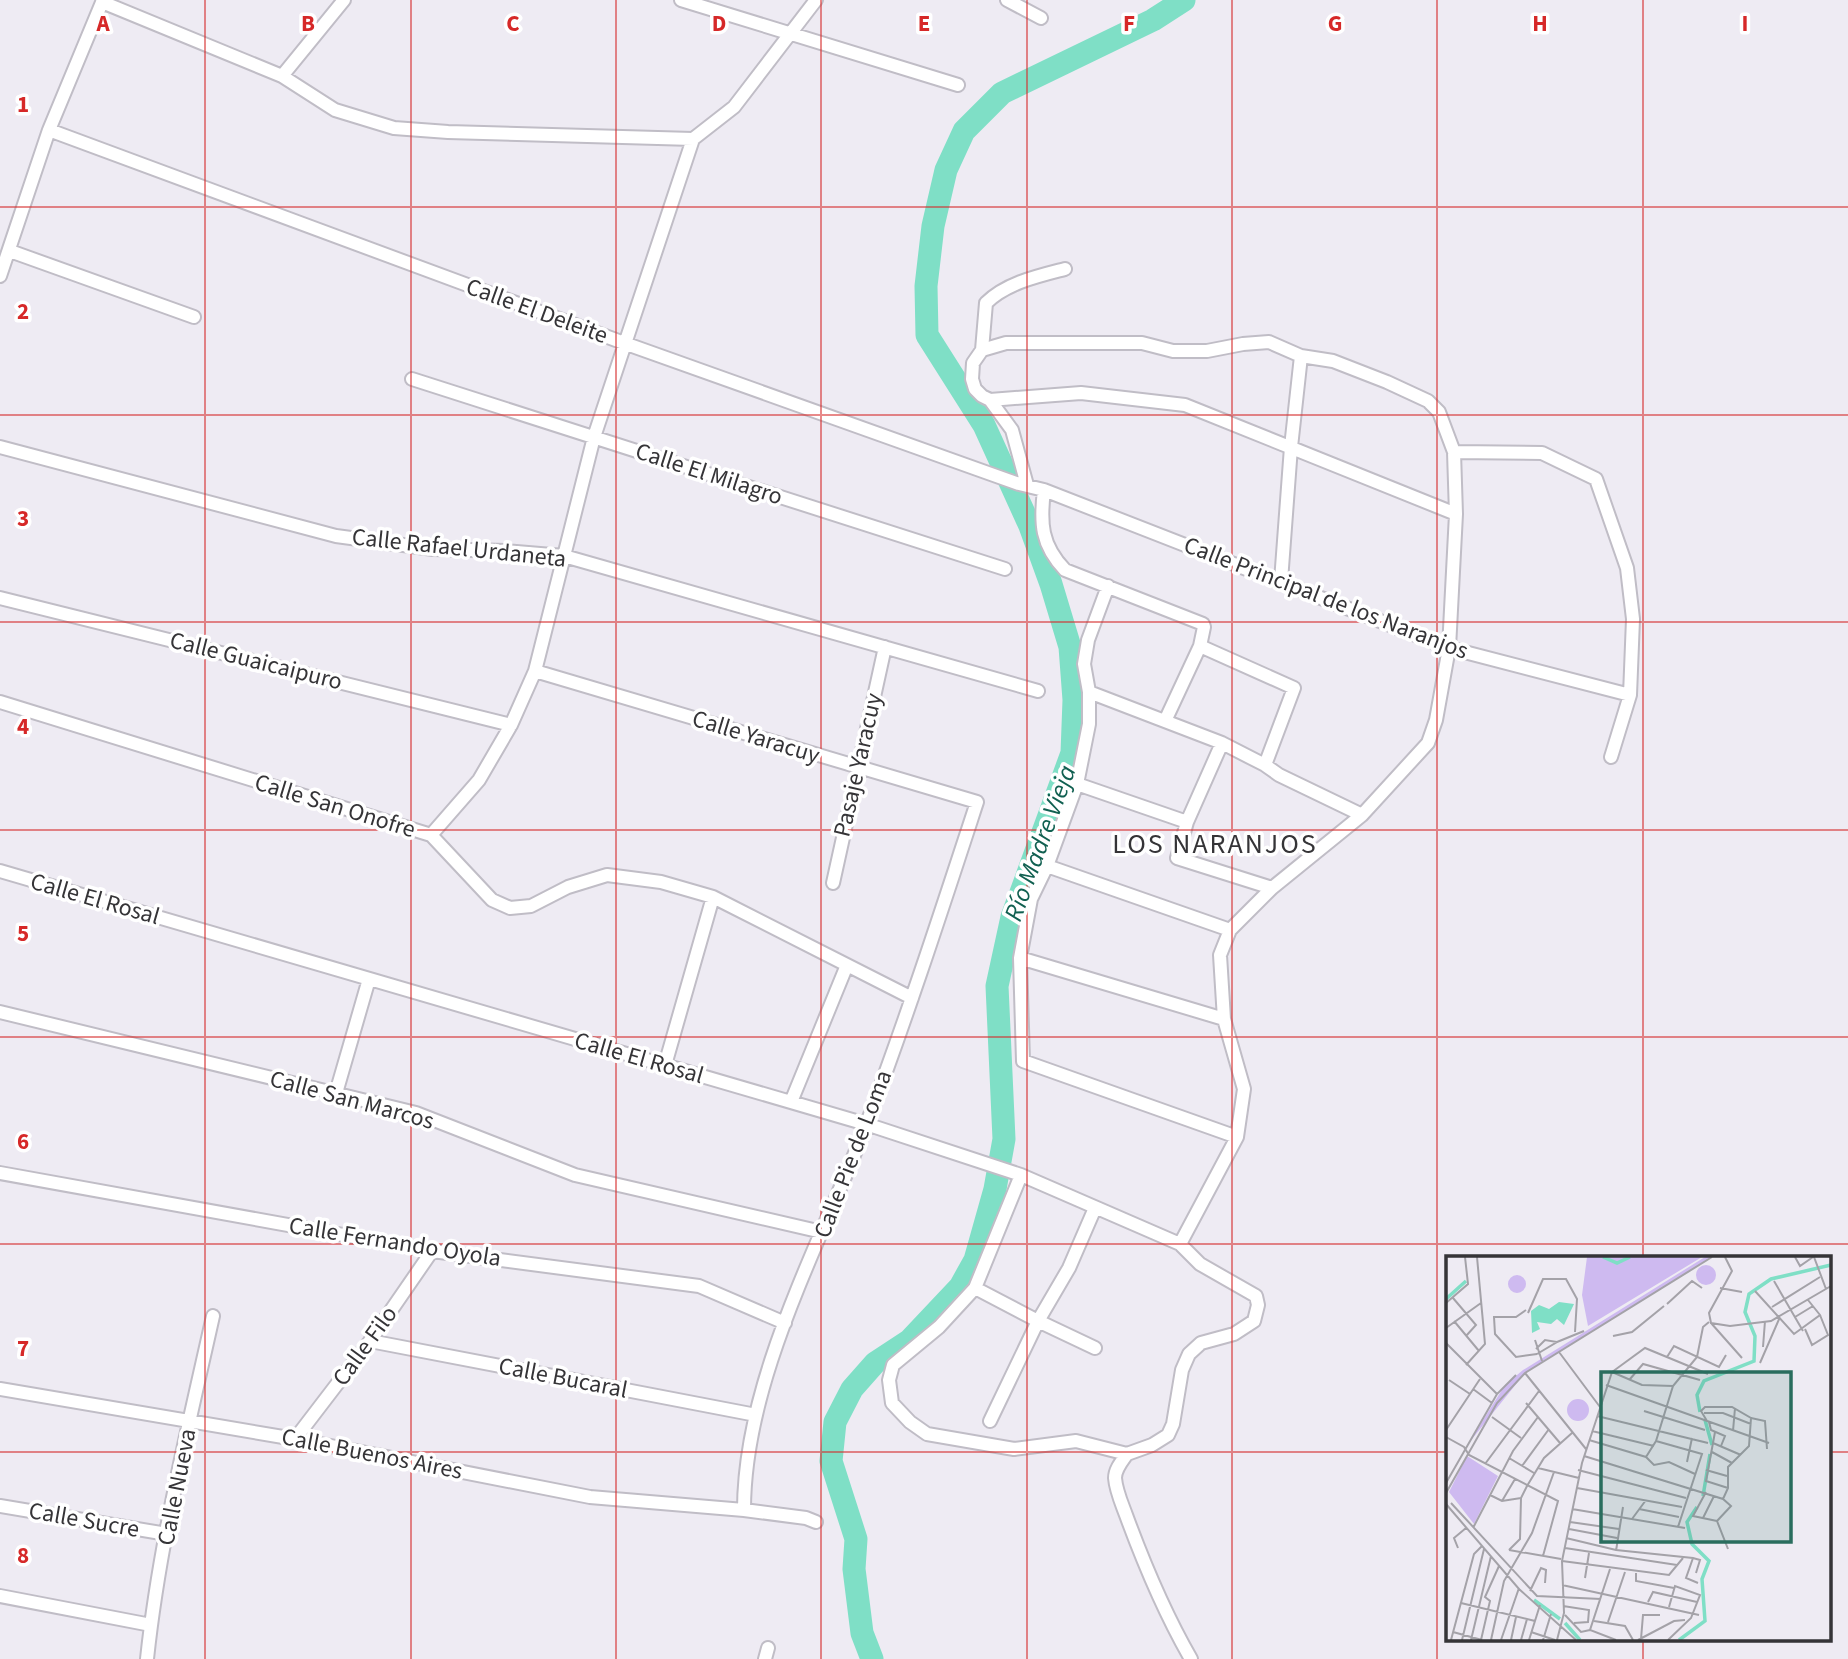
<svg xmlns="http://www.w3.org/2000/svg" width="1848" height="1659" font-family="'Source Sans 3',sans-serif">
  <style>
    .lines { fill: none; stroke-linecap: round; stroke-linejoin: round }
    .river { stroke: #7fdfc6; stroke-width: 23 }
    .street-casing { stroke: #c0bdc6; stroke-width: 16 }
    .street { stroke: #fff; stroke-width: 12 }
    .grid { fill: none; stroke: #d62828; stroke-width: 2; stroke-opacity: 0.55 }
    .labels { text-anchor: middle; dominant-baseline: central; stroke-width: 7; stroke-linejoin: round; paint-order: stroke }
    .street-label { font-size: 24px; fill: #353437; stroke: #fff }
    .water-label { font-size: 26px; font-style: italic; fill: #116051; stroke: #fff }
    .quarter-label { font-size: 28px; letter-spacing: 2px; fill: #353437; stroke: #fff }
    .inset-river { fill: none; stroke: #7fdfc6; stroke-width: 3.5 }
    .inset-road { fill: none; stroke: #a4a2a8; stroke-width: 2 }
    .view { fill: #2a6d5e; fill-opacity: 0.15; stroke: #2a6d5e; stroke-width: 3.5 }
    .inset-edge { fill: none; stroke: #353437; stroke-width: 3.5 }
    .grid-label { font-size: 23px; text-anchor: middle; font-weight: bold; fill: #d62828; stroke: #fff; stroke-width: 7; stroke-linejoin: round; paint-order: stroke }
  </style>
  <rect width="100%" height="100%" fill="#eeebf3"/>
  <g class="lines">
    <path class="river" d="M872 1659 862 1633 854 1569 856 1539 831 1461 835 1422 852 1389 875 1363 910 1340 960 1287 975 1260 995 1189 1004 1139 997 986 1012 917 1072 753 1074 700 1070 647 1051 584 1030 526 984 425 927 335 926 286 933 226 946 170 964 131 1002 93 1153 20 1184 0"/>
    <g class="street-casing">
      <path id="street" d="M681 0 958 85
        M1007 0 1041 18
        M102 2 282 76 335 110 394 128 448 132 693 139
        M282 76 344 0
        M49 130 624 343 1019 484 1044 490 1449 648 1630 695
        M10 251 194 317
        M0 276 49 130 103 0
        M982 350 986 303C1006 283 1038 276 1065 269
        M412 379 1005 569
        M990 400 1081 393 1185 405 1456 514
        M0 447 336 536 433 549 506 551 564 556 1038 691
        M1454 452 1542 453 1596 479 1627 568 1633 619 1630 695 1611 757
        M1027 485 1012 430 990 400 982 396 975 389 972 379 973 363 982 350 1006 343H1142L1173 351H1207L1243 344 1269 342 1301 356 1333 361 1387 382 1428 401 1439 412 1454 452 1456 514 1449 648 1436 720 1428 743 1362 815 1272 888 1230 930 1220 955 1224 1019 1244 1089 1237 1137 1180 1244
        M1044 490C1040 523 1041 545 1065 570L1203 624 1204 627 1200 646 1165 721
        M1281 581 1291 447 1301 356
        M1108 586 1088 640 1084 664 1089 692V724L1077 784 1047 866 1031 899 1020 958 1023 1061 1237 1137
        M0 598 511 725
        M1200 646 1294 688 1265 765
        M535 671 977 802C942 909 907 1017 867 1123 821 1243 744 1379 744 1510
        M1089 692 1222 743 1265 765 1279 775 1362 815
        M0 702 431 835 492 900 510 908 531 906 568 887 607 875 661 882 713 897 912 998
        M1077 784 1187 822 1177 858 1272 888
        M1187 822 1222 743
        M431 835 479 780 511 725 535 671 594 437 693 139 734 107 816 0
        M1047 866 1230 930
        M0 871 866 1124 1021 1175 1180 1244 1200 1264 1256 1296 1258 1305 1254 1321 1234 1334 1201 1343 1189 1354 1182 1370 1173 1424 1168 1435 1152 1445 1127 1454 1076 1441 1014 1449 927 1434 910 1422 892 1403 889 1380 893 1365 939 1327 975 1288 1021 1175
        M833 883 885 647
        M1020 958 1224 1019
        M0 1012 416 1113 575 1175 822 1232
        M665 1065 713 897
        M336 1093 369 979
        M791 1102 847 965
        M0 1173 432 1251 699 1286 785 1323
        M975 1288 1038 1321 1095 1348
        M370 1341 756 1415
        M0 1389 295 1439 590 1497 744 1510 806 1518 816 1522
        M990 1421 1038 1321 1069 1268 1095 1208
        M295 1439 370 1341 432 1251
        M1127 1454C1122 1461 1115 1469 1115 1478 1116 1491 1122 1504 1126 1515 1144 1564 1165 1614 1191 1659
        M0 1506 167 1534
        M0 1596 151 1625
        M147 1659C159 1545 188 1428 213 1316
        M765 1659 768 1648"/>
    </g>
    <use href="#street" class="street"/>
  </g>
  <path class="grid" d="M205 0V1659M411 0V1659M616 0V1659M821 0V1659M1027 0V1659M1232 0V1659M1437 0V1659M1643 0V1258M0 207H1848M0 415H1848M0 622H1848M0 830H1848M0 1037H1848M0 1244H1848M0 1452H1447M1829 1452H1848M1643 1640V1659"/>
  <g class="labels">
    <g class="street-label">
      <text transform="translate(537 311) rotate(20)">Calle El Deleite</text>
      <text transform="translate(709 474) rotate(18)">Calle El Milagro</text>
      <text transform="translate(459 548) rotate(6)">Calle Rafael Urdaneta</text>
      <text transform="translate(1326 598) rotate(21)">Calle Principal de los Naranjos</text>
      <text transform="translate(256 661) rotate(14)">Calle Guaicaipuro</text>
      <text transform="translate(756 737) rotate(17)">Calle Yaracuy</text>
      <text transform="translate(858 765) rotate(-77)">Pasaje Yaracuy</text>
      <text transform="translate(335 806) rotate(17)">Calle San Onofre</text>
      <text transform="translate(95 899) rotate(16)">Calle El Rosal</text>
      <text transform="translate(639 1058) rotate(16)">Calle El Rosal</text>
      <text transform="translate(352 1100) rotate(15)">Calle San Marcos</text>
      <text transform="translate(853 1154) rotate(-69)">Calle Pie de Loma</text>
      <text transform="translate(395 1242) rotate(9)">Calle Fernando Oyola</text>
      <text transform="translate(365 1346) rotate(-54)">Calle Filo</text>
      <text transform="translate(563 1378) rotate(11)">Calle Bucaral</text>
      <text transform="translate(372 1454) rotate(11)">Calle Buenos Aires</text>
      <text transform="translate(177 1487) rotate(-79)">Calle Nueva</text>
      <text transform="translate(84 1520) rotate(10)">Calle Sucre</text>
    </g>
    <g class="water-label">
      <text transform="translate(1040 843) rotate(-70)">Río Madre Vieja</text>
    </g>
    <g class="quarter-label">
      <text x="1215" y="844">LOS NARANJOS</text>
    </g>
  </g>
  <g transform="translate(1446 1256)">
    <rect width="385" height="385" fill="#eeebf3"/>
    <path d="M141 1H256L142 70 136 39ZM250 19a10 10 0 1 1 20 0a10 10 0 1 1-20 0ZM62 28a9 9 0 1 1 18 0a9 9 0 1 1-18 0ZM121 154a11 11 0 1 1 22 0a11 11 0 1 1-22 0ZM21 200 52 220 28 268 3 236Z" fill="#cebaf0"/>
    <path d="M259 1H266L79 117 22 188 59 129 77 114Z" fill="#cebaf0"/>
    <path d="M113 46 128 48 118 69 111 63 105 68 91 66 94 73 86 77 85 55 93 49 103 53Z" fill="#7fdfc6"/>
    <path class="inset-river" d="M157 1 171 7 184 1M0 43 20 25M254 156 251 139 258 125 308 105 309 80 299 56 303 38 325 23 385 9M259 164 266 189M257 240 264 198M88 344 114 363M119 367 134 384M233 384 259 365 256 323 263 305 246 288 241 266 251 251"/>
    <path class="inset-road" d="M279 1 286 15 263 57 265 67 284 70 325 65 385 30M349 1 354 10 367 1M368 1 380 33M328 25 357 75M274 32 296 36M309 35 348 78 374 59 362 44M7 42 30 69 20 80M0 47 22 28 19 1M221 48 246 25 256 32M85 50 82 57 97 23H120L131 43 129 76M326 51 374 21M80 54 70 61H48L49 78 70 101 91 98M349 61 367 50M8 65 33 95M265 67 296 102M0 72 35 47M359 73 366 89 382 79 374 59M167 80 186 76 218 50M89 84 96 105M111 86 138 75M0 87 51 138M317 91 319 65M90 93 99 84 111 86 91 98M113 96 154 151M221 101 228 90 273 111 280 99M314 107 334 61M20 109 39 88 31 1M166 116 196 129 227 130M79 117 140 193M184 123 197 108 254 124M3 124 24 138M160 129 323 187M27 133 46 147M80 147 114 187M198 155 259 174M258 157H277L305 168M151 160 262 187M46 161 75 182M305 162 319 165 321 193M261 165 255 155 259 151H286L305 162 303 190 282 211V232L277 243M263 166 265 174 279 180 275 190M0 174 34 123M146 175 208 190M287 175 289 152M269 176 260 225 282 232M0 181 18 191 23 199 112 245 97 300M143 184 200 201 208 209 223 206 249 218M210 185 256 198 232 271M267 187 295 199M266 196 286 207M138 200 277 243 285 250 271 265M200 201 210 185 227 130 251 101 257 71 263 66M63 202 88 217M241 206 246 182M39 208 93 135M76 210 103 173M92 212 133 222M132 214 240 242M260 214 281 220M0 227 51 138 70 119M131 232 236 251M260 236 247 260 271 265M0 237 51 147 79 117 266 1M44 239 56 245 75 242M56 245 69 223M5 247 91 340 155 343M0 248 73 333 130 384M126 253 239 272M193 253 233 261M257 262 268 240M186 263 200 244M271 265 282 293M124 266 173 273M27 272 67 195 92 161M123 273 171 282M120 282 170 294 247 302 254 304 250 317M12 292 8 282 20 272M119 292 231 309M63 294 74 283 75 242 81 230 98 202 126 177M63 294 115 303M170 295 177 251M247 302 240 322 252 327M116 305 223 319 237 302M164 313 144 374 170 384M190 317V325L228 332M139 322 143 297M116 329 253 359M84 335 95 312 100 314 99 327M202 346 207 336 251 346M15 347 89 365M117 350 143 354 142 366 128 367M119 359 135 376 144 374M148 365 179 370 187 384M162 366 179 316M7 376 36 384M85 376 109 384M195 383 197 359H214M5 384 28 298 36 290M16 384 38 293M25 384 45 300M35 384 44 345 39 341 53 310M45 384 58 325 86 277 108 216M55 384 73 332M65 384 70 361M75 384 81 363M83 384 94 349M97 384 105 358M111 384 118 357 116 305 136 207 166 116 199 92 262 118M192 384 228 365 239 364M222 384 245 362 254 339 229 330 223 351"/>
    <path class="view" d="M155 116H345V286H155Z"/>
    <rect width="385" height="385" class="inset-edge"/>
  </g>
  <g class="grid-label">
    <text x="103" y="31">A</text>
    <text x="308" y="31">B</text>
    <text x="513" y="31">C</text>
    <text x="719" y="31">D</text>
    <text x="924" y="31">E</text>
    <text x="1129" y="31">F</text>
    <text x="1335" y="31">G</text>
    <text x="1540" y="31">H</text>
    <text x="1745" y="31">I</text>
    <text x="23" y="112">1</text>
    <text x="23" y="319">2</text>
    <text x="23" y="526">3</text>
    <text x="23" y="734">4</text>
    <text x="23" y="941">5</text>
    <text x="23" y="1149">6</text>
    <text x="23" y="1356">7</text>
    <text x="23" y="1563">8</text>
  </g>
</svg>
